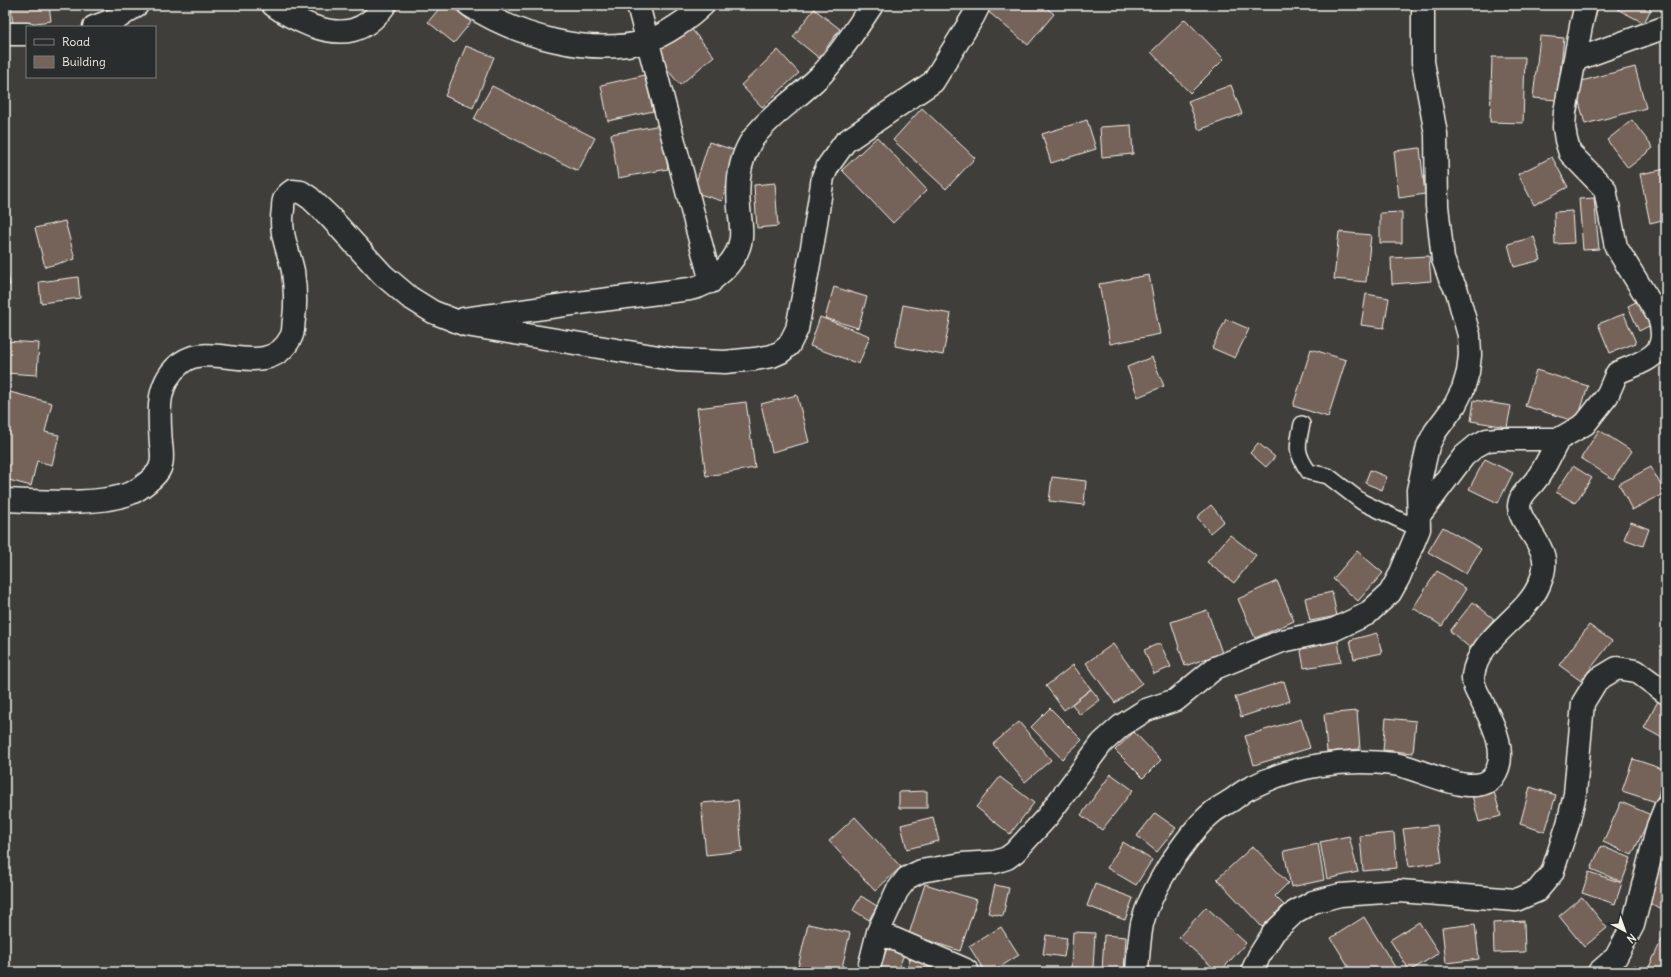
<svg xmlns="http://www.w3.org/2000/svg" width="1671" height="977" font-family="Delius,sans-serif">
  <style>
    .building { fill: #74645a; stroke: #f4f1e8 }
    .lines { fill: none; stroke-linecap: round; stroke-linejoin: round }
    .lane-casing { stroke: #f4f1e8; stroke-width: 18 }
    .street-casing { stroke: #f4f1e8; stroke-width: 25 }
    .lane { stroke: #2a2d2e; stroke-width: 15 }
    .street { stroke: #2a2d2e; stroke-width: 22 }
  </style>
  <rect width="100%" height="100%" fill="#403e3b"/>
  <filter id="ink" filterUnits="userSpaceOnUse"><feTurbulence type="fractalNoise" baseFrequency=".025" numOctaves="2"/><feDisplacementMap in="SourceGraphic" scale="8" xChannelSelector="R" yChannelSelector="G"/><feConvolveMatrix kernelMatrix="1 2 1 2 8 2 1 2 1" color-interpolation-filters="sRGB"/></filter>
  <g filter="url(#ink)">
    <path class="building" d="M11 5H49L51 21 13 26Z
      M442 5H450L471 22 454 43 428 22Z
      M988 5H1043L1054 14 1028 45 985 9Z
      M1619 5H1653L1644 23 1617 9Z
      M814 9 840 29 819 58 793 37Z
      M1185 19 1224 59 1190 93 1151 52Z
      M688 25 714 56 680 85 654 53Z
      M1540 36 1564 38 1557 100 1533 98Z
      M466 46 494 57 473 108 445 96Z
      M778 50 799 73 762 107 741 85Z
      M1492 57H1525L1523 123 1490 122Z
      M1635 67 1646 108 1585 124 1574 83Z
      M645 75 653 111 608 121 601 85Z
      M1231 85 1242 114 1199 130 1188 101Z
      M492 86 595 138 578 171 474 119Z
      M922 108 975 158 946 189 893 140Z
      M1087 120 1096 149 1051 163 1042 134Z
      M1632 120 1653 148 1628 168 1607 140Z
      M661 125 668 169 618 178 611 134Z
      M1131 125 1133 154 1102 157 1100 127Z
      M877 137 927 190 893 223 842 170Z
      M709 142 737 151 722 201 693 192Z
      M1420 148 1425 194 1399 198 1394 151Z
      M1552 157 1568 187 1534 205 1518 174Z
      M1666 169V219L1650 223 1640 174Z
      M775 183 778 226 757 228 754 185Z
      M1594 198 1599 249 1583 250 1579 199Z
      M1572 211 1574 243 1555 244 1554 212Z
      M1402 212V243H1380V213Z
      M65 221 75 259 45 267 35 228Z
      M1339 232 1371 235 1366 282 1334 279Z
      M1534 237 1541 260 1514 267 1508 244Z
      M1429 256 1431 281 1392 284 1391 258Z
      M5 262 10 285 5 286Z
      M1149 275 1160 334 1110 344 1099 284Z
      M78 277 80 298 41 303 39 282Z
      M834 287 867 297 858 328 825 318Z
      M1366 294 1389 298 1384 328 1361 325Z
      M1640 300 1651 325 1639 331 1628 306Z
      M903 305 951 314 943 355 895 346Z
      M1624 314 1636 343 1610 353 1598 324Z
      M820 317 870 336 859 364 810 346Z
      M1226 319 1249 329 1235 358 1212 348Z
      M5 341 39 343 37 375 5 373Z
      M1311 349 1346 360 1328 417 1293 406Z
      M1152 357 1164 386 1138 397 1127 367Z
      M1536 370 1588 386 1577 422 1525 406Z
      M6 391 52 403 45 432 59 435 52 465 37 461 31 486 5 479Z
      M797 395 809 442 772 452 761 404Z
      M1474 400 1511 406 1507 427 1471 421Z
      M746 402 755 468 706 476 697 408Z
      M1599 430 1632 451 1613 479 1581 458Z
      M1258 443 1275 457 1266 467 1250 453Z
      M1485 459 1513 473 1498 503 1469 489Z
      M1573 466 1592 478 1575 503 1556 492Z
      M1651 467 1665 493 1632 510 1619 484Z
      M1370 470 1387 477 1382 490 1365 483Z
      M1052 477 1086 481 1084 505 1049 501Z
      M1211 505 1224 521 1210 533 1197 517Z
      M1631 522 1649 529 1643 546 1624 539Z
      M1443 527 1481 549 1466 574 1428 552Z
      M1230 535 1256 555 1234 583 1207 562Z
      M1357 551 1383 573 1358 601 1333 579Z
      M1437 571 1466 589 1442 626 1413 608Z
      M1277 581 1294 621 1255 638 1238 599Z
      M1332 592 1337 616 1310 621 1305 598Z
      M1473 602 1494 619 1470 648 1450 631Z
      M1207 610 1222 653 1185 666 1171 622Z
      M1589 625 1612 641 1581 681 1559 665Z
      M1377 633 1382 653 1354 659 1350 640Z
      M1338 640 1341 662 1304 668 1300 646Z
      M1160 643 1171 667 1154 674 1144 650Z
      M1113 644 1142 683 1115 703 1086 663Z
      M1073 665 1091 689 1064 710 1046 686Z
      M1284 681 1290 701 1241 717 1235 697Z
      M1091 689 1100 700 1080 715 1072 704Z
      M1658 701 1666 705V740L1644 728Z
      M1050 708 1082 740 1062 759 1031 727Z
      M1357 711 1360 749 1327 752 1324 714Z
      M1386 718 1416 721 1413 753 1383 750Z
      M1301 719 1310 748 1254 765 1245 736Z
      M1019 722 1051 760 1025 782 993 744Z
      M1134 732 1161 760 1143 778 1115 750Z
      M1633 759 1666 770 1656 802 1622 791Z
      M1111 774 1133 790 1102 830 1081 815Z
      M1000 777 1034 803 1010 834 976 807Z
      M1530 787 1556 795 1545 832 1520 824Z
      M1493 788 1501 816 1479 822 1472 795Z
      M927 791V808H899V792Z
      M738 800 742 851 706 855 701 803Z
      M1621 802 1651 815 1632 855 1603 842Z
      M1155 813 1176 828 1157 852 1137 836Z
      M855 817 901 867 875 891 829 841Z
      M933 817 939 841 907 849 901 825Z
      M1437 825 1442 862 1409 867 1403 829Z
      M1394 833 1397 868 1363 871 1360 836Z
      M1349 836 1358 872 1327 879 1320 842Z
      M1123 842 1152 860 1136 885 1107 868Z
      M1318 844 1324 880 1291 887 1284 851Z
      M1253 846 1288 883 1275 896 1284 905 1262 927 1217 879Z
      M1601 846 1631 858 1622 882 1591 869Z
      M1661 861 1666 864V902L1662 910 1642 899Z
      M1589 872 1622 883 1615 904 1582 893Z
      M925 884 977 900 960 951 909 934Z
      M1095 884 1133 898 1125 920 1087 906Z
      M995 885 1009 888 1003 916 988 913Z
      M861 896 877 906 869 920 853 910Z
      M1582 897 1607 928 1584 947 1559 916Z
      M1206 907 1246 943 1220 972H1218L1179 937Z
      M1364 917 1398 972H1352L1331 938Z
      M1524 921 1525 952 1494 953 1493 923Z
      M1419 922 1439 953 1410 971 1390 940Z
      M808 924 850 933 841 972H797Z
      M1475 924 1479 959 1446 963 1442 928Z
      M1001 927 1019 955 992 972H985L969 946Z
      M1073 932 1095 933 1093 968 1071 967Z
      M1046 935 1067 938 1064 957 1043 954Z
      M1104 935 1126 937 1124 972H1102Z
      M1664 935 1666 936V972H1654L1648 969Z
      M888 946 905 952 897 972H878Z
      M911 957 941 969 940 972H905Z
      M1635 965 1641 972H1625Z"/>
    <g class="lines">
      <g class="lane-casing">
        <path id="lane" d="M1302 424C1297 446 1295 453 1309 472L1328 476 1362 502 1419 529"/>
      </g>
      <g class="street-casing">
        <path id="street" d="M273 5C285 14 297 20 312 26 343 37 365 33 385 5
          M469 5C517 36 590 57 647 41 664 36 690 18 703 5
          M638 5 711 282
          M94 27 118 18 137 5
          M5 34H27
          M1575 60 1666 27
          M464 319 586 302 690 289C712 285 738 262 741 238 742 228 740 218 739 208 737 186 738 163 750 143 764 119 801 96 822 74 841 53 856 29 872 5
          M5 500C40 501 99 506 131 493 139 490 157 476 160 468 163 461 162 451 161 444 159 414 155 383 181 363 211 339 268 383 291 337 294 332 293 324 294 319 296 304 295 286 293 271 288 248 279 234 283 209 283 206 283 202 284 200 285 197 289 193 292 191L301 192 310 198 329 216 383 275 409 297 433 312 466 325 677 360 725 362 755 359 772 356 781 352 789 345 797 329 813 242 823 177 828 166 845 142 933 82 973 17 979 5
          M1418 517 1464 456 1476 446 1487 440 1498 439H1559L1585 424 1607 396 1617 373C1646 360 1671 356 1659 317L1616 247 1605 189 1570 153 1566 140 1564 127 1565 112 1581 26 1586 5
          M878 932 964 969 968 972
          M868 972 878 932 897 891 907 878 921 871 962 864 995 862 1007 858 1015 852 1047 817 1102 743 1121 726 1146 710 1176 700 1215 668 1282 641 1333 630 1367 614 1390 593 1399 577 1419 529 1418 490 1428 446 1435 432 1455 405 1463 389 1468 372 1470 355 1469 335 1462 310 1457 291 1449 276 1443 259 1437 206 1436 134 1423 62V5
          M1137 972C1138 956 1139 940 1142 924 1148 900 1161 878 1174 858 1186 841 1198 824 1213 812 1219 807 1226 804 1232 800 1238 796 1243 791 1250 788 1294 765 1345 758 1394 764 1418 767 1474 800 1493 777 1509 756 1494 725 1483 704 1479 695 1472 686 1473 676 1478 637 1525 618 1539 585 1551 558 1541 548 1527 526 1523 520 1519 513 1519 506 1520 494 1529 489 1535 481 1545 469 1551 452 1559 439
          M1252 972 1259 956 1274 932 1295 912 1313 902 1340 895 1400 891 1516 900 1537 891 1552 873 1568 824 1575 794 1583 703 1597 680 1617 668 1636 671 1666 693
          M1599 972 1616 957 1633 925 1658 826 1666 806"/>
      </g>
      <use href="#lane" class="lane"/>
      <use href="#street" class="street"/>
    </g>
  </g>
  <rect width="1671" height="977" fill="none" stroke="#2a2d2e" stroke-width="20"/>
  <rect x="10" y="10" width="1651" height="957" fill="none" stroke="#f4f1e8" stroke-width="1.5" filter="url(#ink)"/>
  <rect x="26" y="26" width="130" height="52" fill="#2a2d2e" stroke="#7b7b78"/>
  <rect x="34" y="39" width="20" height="6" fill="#2a2d2e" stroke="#7b7b78"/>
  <text x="62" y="46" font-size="12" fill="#f4f1e8">Road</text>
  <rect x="34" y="56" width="20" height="12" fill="#74645a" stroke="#7b7b78"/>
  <text x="62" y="66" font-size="12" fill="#f4f1e8">Building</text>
  <g transform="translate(1625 931) rotate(139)" stroke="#2a2d2e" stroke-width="3" paint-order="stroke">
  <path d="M0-3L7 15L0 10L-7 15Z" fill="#f4f1e8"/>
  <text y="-6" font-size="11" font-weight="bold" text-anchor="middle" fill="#f4f1e8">N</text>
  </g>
</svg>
